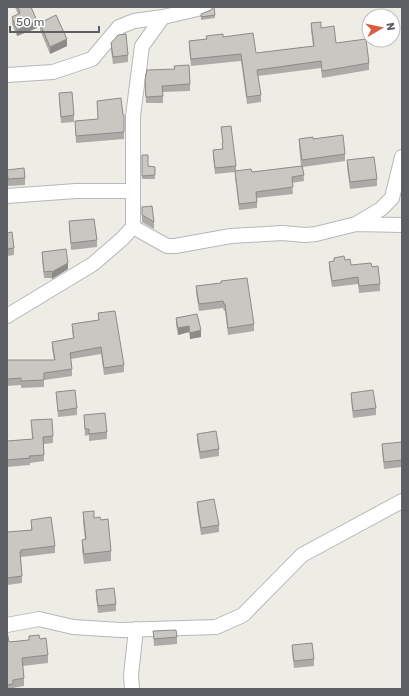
<svg xmlns="http://www.w3.org/2000/svg" width="409" height="696" font-family="Rubik,sans-serif">
  <style>
    .lines { fill: none; stroke-linecap: round; stroke-linejoin: round }
    .minor-casing { stroke: #b5b7bb; stroke-width: 16 }
    .minor { stroke: #fff; stroke-width: 14 }
    .wall { fill: #adaba7 }
    .shaded-wall { fill: #8d8b88 }
    .building { fill: #c9c7c2; stroke: #8d8b88 }
  </style>
  <rect width="100%" height="100%" fill="#eeede5"/>
  <g class="lines">
    <g class="minor-casing">
      <path id="minor" d="M7 75 53 72 92 59 119 27 134 21 163 17 206 7
        M7 196 76 191H133
        M356 224 402 225
        M133 227 167 246H175L231 236 282 233 305 235 316 234 356 224 381 209 392 198 402 157
        M7 316 93 264 122 239 133 227V116L142 46 163 17
        M7 625 39 619 73 627 120 630 216 627 243 615 302 555 402 501
        M132 689 131 675 136 629"/>
    </g>
    <use href="#minor" class="minor"/>
  </g>
  <path class="wall" d="M15 7H31L37 28 17 36 12 24V17L18 14Z
    M201 14 215 15V18L201 20Z
    M367 15 369 16V40H385V42L369 44 367 22Z
    M40 23 67 46 50 54 40 30Z
    M311 23 321 28 336 43 369 63V70L322 78 321 68 258 76 261 95V102L247 104 241 61 191 66 189 48V41L206 39V36L223 37 256 53 313 46 311 30Z
    M111 43 128 55V62L113 64 111 50Z
    M145 80 190 84V91L163 92V103H146Z
    M59 93 74 115V122L61 123 59 100Z
    M97 101 123 115H124V139L76 143 75 121 98 119Z
    M221 127 236 166V170L252 172 301 166 299 146V139H313L345 154V161L303 167 304 181 292 183 293 194 257 198V208L239 210 235 177V172L215 174 213 157V150L222 149V143H223Z
    M142 155 148 166 155 167V179H142Z
    M347 160 377 179V186L350 189 347 167Z
    M7 170 25 178V185L8 186Z
    M142 207 154 222V229L142 222Z
    M69 221 97 240V247L71 250 69 228Z
    M7 233 14 248V255L7 256Z
    M42 252 68 269 52 279 51 278H44L42 259Z
    M334 258 345 260 351 265 372 267 380 284V291L359 293 358 284 332 287 329 269V262L334 261Z
    M221 283 254 324V331L228 335 225 311H224L223 308 199 311 196 293V286Z
    M98 313 124 365V372L104 375 101 354 71 359 72 369V376L44 380V387L21 388V385L7 386V360H54L52 349V342L73 338 72 331V324L98 320Z
    M197 314 201 337 190 339 189 332 178 335 176 325V318Z
    M56 392 77 408V415L58 417Z
    M351 393 376 408V415L353 418 351 399Z
    M84 415 107 432V439L89 441V435L85 436Z
    M31 420 53 436V443L44 444V461L30 463V465L7 467V441L32 439Z
    M197 434 219 449V456L200 459 197 441Z
    M382 444 402 445V467L384 469 382 451Z
    M197 502 219 525V532L201 535 197 508Z
    M83 512 94 518 101 520 111 551V561L84 564 82 550V540H85L83 522Z
    M31 520 55 546V553L21 557V559L22 576V583L7 585V532L31 530Z
    M96 590 116 604V611L98 613 96 597Z
    M153 631 177 637V644L154 646Z
    M7 632 9 642 29 640V636L40 639 48 655V663L23 666 24 678V686L13 688V689H7Z
    M292 645 314 659V666L294 668 292 652Z"/>
  <path class="shaded-wall" d="M37 21V28L17 36V30Z
    M67 39V46L50 54V47Z
    M68 263V269L52 279V272Z
    M189 326V332L178 335V328Z
    M201 330V337L190 339V333Z"/>
  <path class="building" d="M18 7H31L37 21 17 30 12 17 20 13Z
    M213 7H214L215 15 201 17V14L211 10Z
    M383 13V16H369V36L367 15Z
    M56 15 67 39 50 47 40 23Z
    M321 22V28L334 26 336 43 366 39 369 63 322 71 321 61 257 70 261 95 247 97 241 54 191 59 189 41 207 39 206 36 223 34V37L253 33 256 53 314 46 311 23Z
    M126 34 128 55 113 57 111 43 118 35Z
    M189 65 190 84 162 86 163 96 146 97 145 80 147 70 175 69 174 66Z
    M72 92 74 115 61 117 59 93Z
    M121 98 123 115H124V132L76 136 75 121 98 119 97 101Z
    M231 126 236 166 215 168 213 150 223 149 222 143H223L221 127Z
    M343 135 345 154 302 160 299 139 313 137V139Z
    M142 155H148V166L155 167V175L142 176Z
    M374 157 377 179 350 182 347 160Z
    M302 166 304 175 292 177 293 187 256 192 257 202 239 204 235 171 251 169 252 172Z
    M24 168 25 178 8 179 7 170Z
    M152 206 154 222 142 215V207Z
    M94 219 97 240 71 243 69 221Z
    M12 232 14 248 7 249V233Z
    M66 249 68 263 52 272 51 271 44 272 42 252Z
    M344 256 345 260 350 259 351 265 371 263 372 267 378 266 380 284 359 286 358 277 332 281 329 262 334 261V258Z
    M247 278 254 324 228 328 225 304H224L223 301 199 304 196 286 221 283V281Z
    M115 311 124 365 104 368 101 347 70 353 72 369 44 373V380L21 381V378L7 379V360H55L52 342 74 338 72 324 99 320 98 313Z
    M197 314 201 330 190 333 189 326 178 328 176 318Z
    M75 390 77 408 58 411 56 392Z
    M373 390 376 408 353 411 351 393Z
    M105 413 107 432 89 434V429H85L84 415Z
    M52 419 53 436 43 437 44 455 29 456 30 458 7 460V441L33 439 31 420Z
    M216 431 219 449 200 452 197 434Z
    M402 442V460L384 462 382 444Z
    M214 499 219 525 201 528 197 502Z
    M94 511V518L100 517 101 520 108 519 111 551 84 554 82 540 86 539 83 512Z
    M51 517 55 546 21 550V552H20L22 576 7 578V532L32 530 31 520Z
    M114 588 116 604 98 606 96 590Z
    M176 630 177 637 154 639 153 631Z
    M7 632 9 642 29 640V636L39 635 40 639 46 638 48 655 22 658 24 678 13 680V684L7 685Z
    M312 643 314 659 294 661 292 645Z"/>
  <rect width="409" height="696" fill="none" stroke="#5d5f64" stroke-width="16"/>
  <g transform="translate(381 28) rotate(81)"><circle r="19" fill="#ffffff" stroke="#bebfc1"/>
  <path d="M0-3L7 15L0 10L-7 15Z" fill="#d95c40"/>
  <text y="-6" font-size="11" font-weight="bold" text-anchor="middle" fill="#5d5f64">N</text>
  </g>
  <path d="M10 26v6h89v-6" fill="none" stroke="#5d5f64" stroke-width="2"/>
  <text x="16" y="26" font-size="12" fill="#5d5f64" stroke="#ffffff" stroke-width="3" paint-order="stroke">50 m</text>
</svg>
